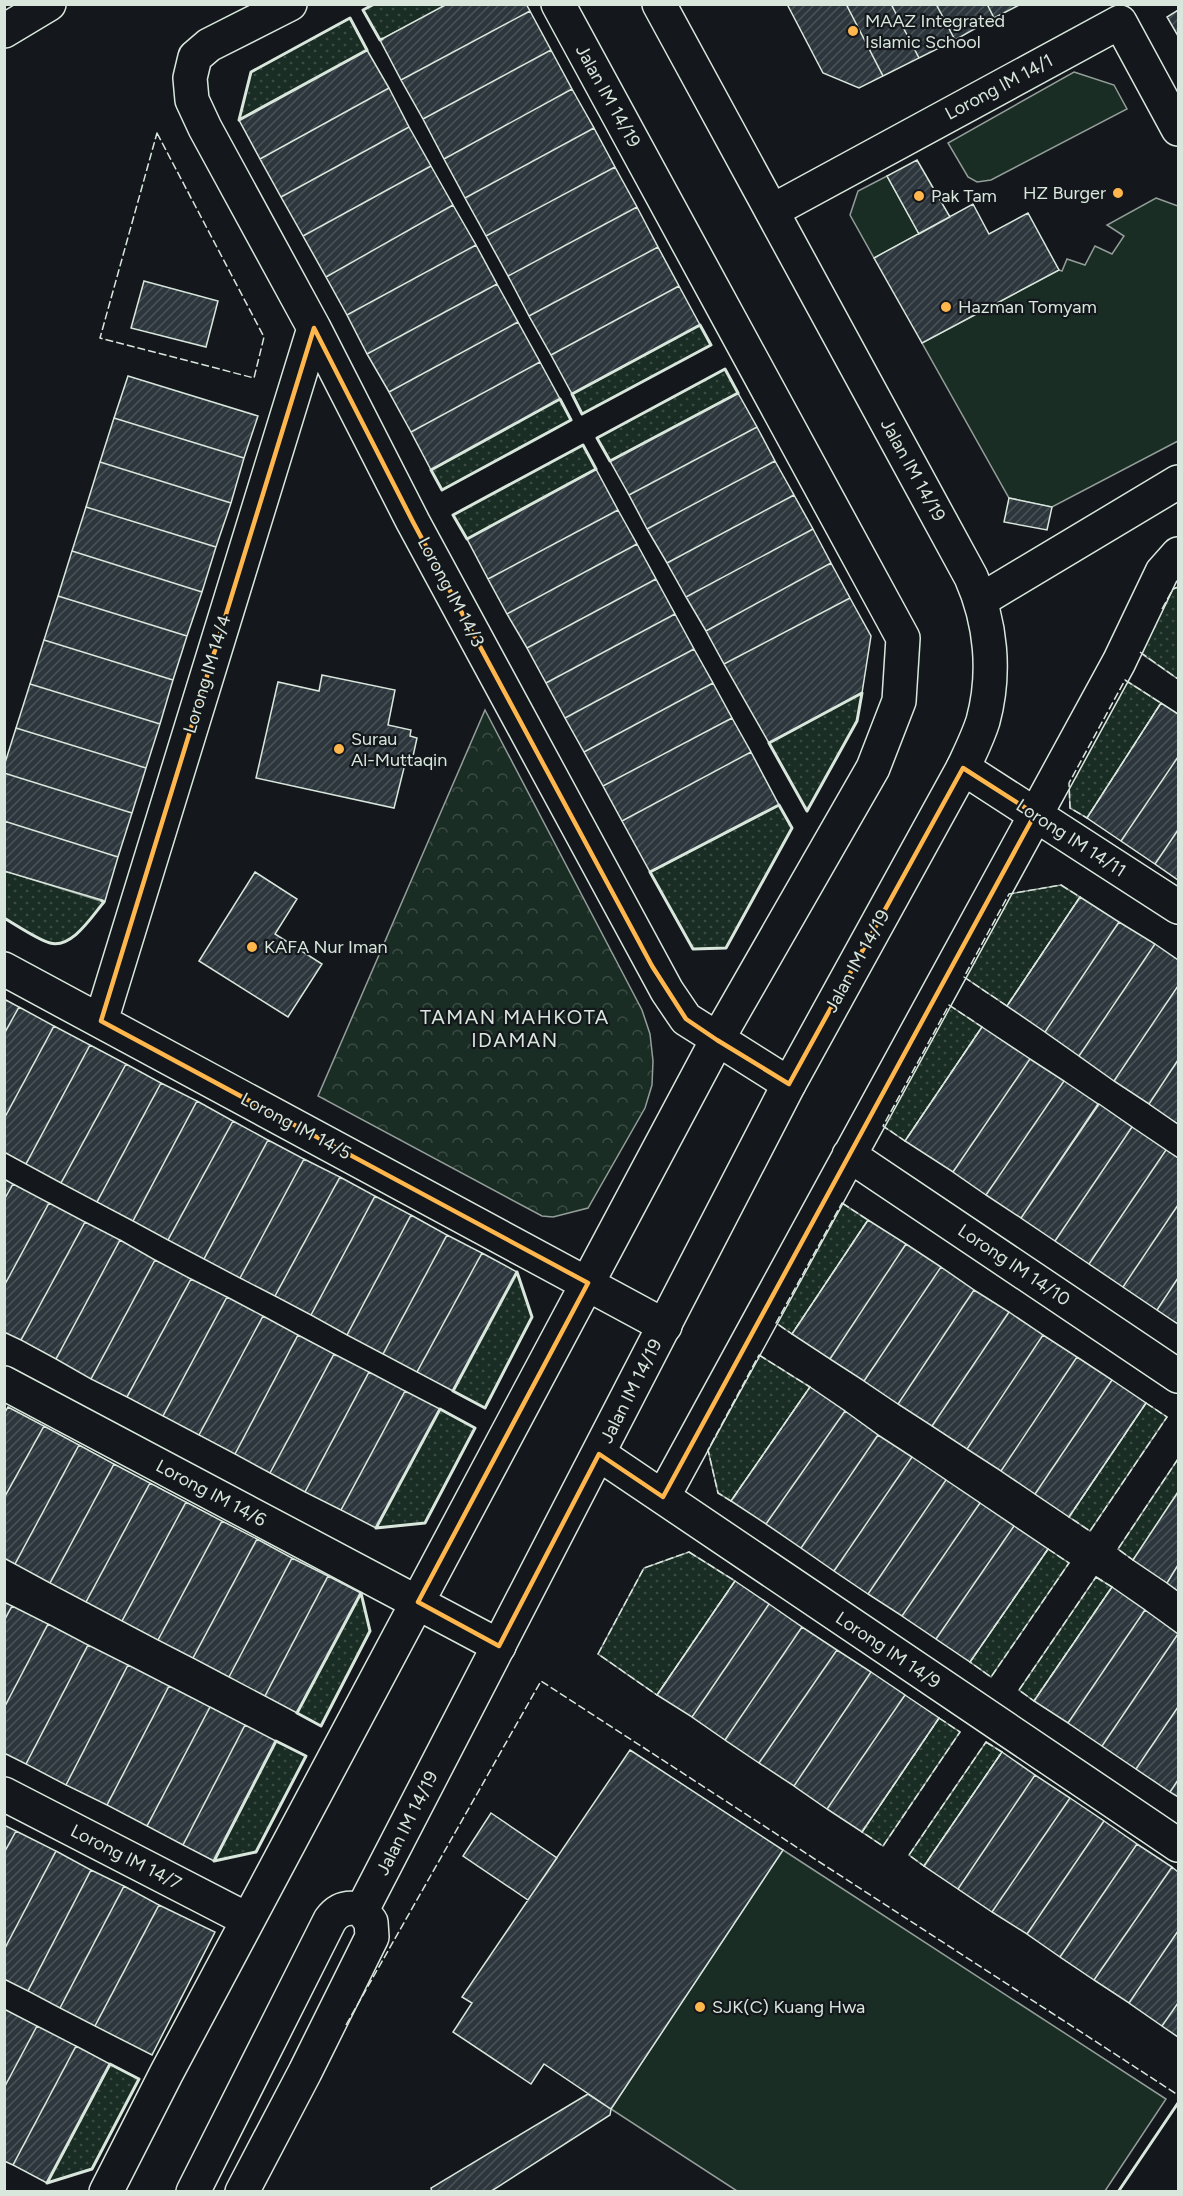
<svg xmlns="http://www.w3.org/2000/svg" width="1183" height="2196" font-family="Figtree,sans-serif">
  <style>
    .grass { fill: #1a2d24; stroke: #939e99; stroke-width: 1.5 }
    .park { fill: url(#park-crowns); stroke: #939e99; stroke-width: 1.5 }
    .garden { fill: url(#garden-dots); stroke: #939e99; stroke-width: 1.5 }
    .building { fill: url(#building-hatch); stroke: #d8e6dc; stroke-width: 1.5 }
    .lines { fill: none; stroke-linecap: round; stroke-linejoin: round }
    .minor-casing { stroke: #d8e6dc; stroke-width: 36 }
    .tertiary-casing { stroke: #d8e6dc; stroke-width: 36 }
    .minor { stroke: #14181c; stroke-width: 33 }
    .tertiary { stroke: #14181c; stroke-width: 33 }
    .fence { stroke: #d8e6dc; stroke-width: 1.5; stroke-dasharray: 8 3; stroke-linecap: butt }
    .wall { stroke: #d8e6dc; stroke-width: 3 }
    .marked { fill: none; stroke: #ffb74d; stroke-width: 4.5; stroke-linejoin: round }
    .poi-dot { fill: #ffb74d; stroke: #14181c; stroke-width: 2 }
    .labels { text-anchor: middle; dominant-baseline: central; stroke-width: 4.5; stroke-linejoin: round; paint-order: stroke }
    .poi-label { font-size: 18px; fill: #d8e6dc; stroke: #14181c; text-anchor: start }
    .street-label { font-size: 18px; fill: #d8e6dc; stroke: #14181c }
    .neighbourhood-label { font-size: 20px; letter-spacing: 1.5px; fill: #d8e6dc; stroke: #14181c }
  </style>
  <defs>
    <pattern id="park-crowns" width="20" height="18" patternUnits="userSpaceOnUse" patternTransform="scale(1.5)"><rect width="20" height="18" fill="#1a2d24"/><path d="M2 6a3 3 0 1 1 6 0M12 15a3 3 0 1 1 6 0" fill="none" stroke="#3b4b43"/></pattern>
    <pattern id="garden-dots" width="8" height="8" patternUnits="userSpaceOnUse" patternTransform="scale(1.5)"><rect width="8" height="8" fill="#1a2d24"/><path d="M2 2h.1M6 6h.1" fill="none" stroke="#3b4b43" stroke-width="1.8" stroke-linecap="round"/></pattern>
    <pattern id="building-hatch" width="6" height="6" patternUnits="userSpaceOnUse" patternTransform="scale(1.5)"><rect width="6" height="6" fill="#2c363c"/><path d="M-1 1l2-2M0 6l6-6M5 7l2-2" fill="none" stroke="#4a5358"/></pattern>
  </defs>
  <rect width="100%" height="100%" fill="#14181c"/>
  <path class="grass" d="M1074 72 1114 85 1127 109 991 180 977 182 968 177 948 143Z
    M887 176 919 234 874 258 850 215 858 191Z
    M1156 198 1178 206V441L1052 507 1009 498 922 343 1059 270 1062 271 1067 259 1085 265 1095 246 1112 254 1124 236 1107 225Z
    M783 1850 1166 2099 1105 2191H737L611 2109Z"/>
  <path class="park" d="M485 710 642 1010 650 1034 653 1061 652 1085 645 1108 588 1208 553 1217 542 1216 318 1096Z"/>
  <path class="garden" d="M374 5H447L380 40 363 10Z
    M350 18 367 50 239 120 251 72Z
    M700 325 711 345 582 414 572 394Z
    M725 369 738 393 610 461 597 438Z
    M560 399 571 420 442 490 431 470Z
    M583 445 596 469 467 539 453 515Z
    M1178 587V679L1139 652 1173 589Z
    M1125 680 1161 703 1087 818 1070 808 1069 783Z
    M862 693 857 721 807 811 769 743Z
    M779 805 792 828 726 948 693 949 650 872Z
    M5 871 104 902C92 916 72 949 50 943 38 940 16 925 5 918Z
    M1061 885 1080 897 1007 1006 964 977 1009 894Z
    M949 1005 982 1027 905 1141 883 1126Z
    M842 1203 868 1220 792 1334 776 1323Z
    M517 1272 532 1317 485 1408 453 1391Z
    M759 1355 810 1387 731 1501 718 1493 708 1450Z
    M1146 1403 1167 1417 1090 1531 1069 1517Z
    M440 1409 475 1428 425 1523 376 1528Z
    M1178 1459V1492L1133 1560 1118 1549Z
    M1048 1549 1069 1563 991 1677 970 1662Z
    M689 1552 735 1581 657 1695 598 1654 644 1568Z
    M1096 1577 1112 1587 1034 1701 1019 1690Z
    M361 1593 370 1631 321 1726 297 1713Z
    M939 1718 960 1732 883 1846 862 1832Z
    M276 1741 306 1756 256 1852 214 1861Z
    M986 1742 1002 1752 924 1866 909 1855Z
    M110 2064 139 2079 92 2169 47 2183Z"/>
  <path class="building" d="M447 4H526L530 11 401 80 380 40Z
    M787 4H846L883 76 859 88 823 73Z
    M846 4H891L919 58 883 76Z
    M891 4H936L955 40 919 58Z
    M936 4H987L994 18 955 40Z
    M987 4H1021L994 18Z
    M1178 10V36L1167 17Z
    M530 11 551 50 423 119 401 80Z
    M367 50 389 88 260 159 239 120Z
    M551 50 572 89 444 159 423 119Z
    M389 88 409 127 281 197 260 159Z
    M572 89 594 128 465 198 444 159Z
    M409 127 431 166 303 236 281 197Z
    M594 128 615 167 486 236 465 198Z
    M917 160 950 217 919 234 887 176Z
    M431 166 453 205 326 277 303 236Z
    M615 167 637 207 508 276 486 236Z
    M973 204 989 234 1028 213 1059 270 922 343 874 258Z
    M453 205 476 245 347 315 326 277Z
    M637 207 658 247 529 316 508 276Z
    M476 245 497 284 367 354 347 315Z
    M658 247 679 286 551 355 529 316Z
    M144 281 218 301 206 347 131 328Z
    M497 284 518 322 389 392 367 354Z
    M679 286 700 325 572 394 551 355Z
    M518 322 540 362 411 432 389 392Z
    M540 362 560 399 431 470 411 432Z
    M128 376 258 416 244 458 114 418Z
    M738 393 757 427 629 495 610 461Z
    M114 418 244 458 231 503 100 462Z
    M757 427 775 461 647 529 629 495Z
    M775 461 794 495 667 563 647 529Z
    M100 462 231 503 216 547 86 507Z
    M596 469 618 510 488 579 467 539Z
    M794 495 813 529 686 597 667 563Z
    M1009 498 1052 507 1047 530 1004 522Z
    M86 507 216 547 202 592 72 551Z
    M618 510 637 544 507 614 488 579Z
    M813 529 831 563 706 631 686 597Z
    M637 544 656 579 527 648 507 614Z
    M72 551 202 592 187 636 58 596Z
    M831 563 850 598 724 664 706 631Z
    M656 579 675 614 546 683 527 648Z
    M58 596 187 636 173 680 44 640Z
    M850 598 871 636 862 693 769 743 724 664Z
    M675 614 694 649 565 718 546 683Z
    M44 640 173 680 160 724 30 684Z
    M694 649 713 683 584 752 565 718Z
    M322 675 395 690 388 725 411 730 410 736 417 738 412 761 406 760 394 808 256 778 278 682 319 691Z
    M713 683 732 718 603 786 584 752Z
    M30 684 160 724 146 768 16 728Z
    M1161 703 1178 714V757L1121 841 1087 818Z
    M732 718 751 752 622 821 603 786Z
    M16 728 146 768 132 813 4 773V766Z
    M751 752 779 805 650 872 622 821Z
    M1178 757V830L1155 864 1121 841Z
    M4 773 132 813 118 857 4 821Z
    M4 821 118 857 105 901 4 871Z
    M1178 830V880L1155 864Z
    M255 872 297 899 275 934 322 964 288 1017 199 961Z
    M1080 897 1119 922 1045 1032 1007 1006Z
    M1119 922 1155 944 1079 1056 1045 1032Z
    M1155 944 1178 960V986L1114 1081 1079 1056Z
    M1178 986V1060L1149 1104 1114 1081Z
    M4 999 19 1007 4 1034Z
    M19 1007 54 1026 4 1119V1034Z
    M54 1026 90 1045 26 1164 4 1152V1119Z
    M982 1027 1030 1059 953 1172 905 1141Z
    M90 1045 126 1064 61 1183 26 1164Z
    M1030 1059 1064 1081 986 1195 953 1172Z
    M1178 1060V1124L1149 1104Z
    M126 1064 161 1083 97 1202 61 1183Z
    M1064 1081 1098 1104 1021 1218 986 1195Z
    M161 1083 197 1101 133 1221 97 1202Z
    M197 1101 233 1121 168 1240 133 1221Z
    M1099 1104 1132 1127 1055 1241 1021 1218Z
    M233 1121 268 1140 204 1259 168 1240Z
    M1132 1127 1166 1150 1089 1264 1055 1241Z
    M268 1140 304 1159 240 1278 204 1259Z
    M1166 1150 1178 1158V1205L1123 1287 1089 1264Z
    M304 1159 340 1177 275 1296 240 1278Z
    M340 1177 375 1196 311 1315 275 1296Z
    M4 1179 13 1184 4 1200Z
    M13 1184 49 1203 4 1286V1200Z
    M375 1196 411 1215 347 1335 311 1315Z
    M49 1203 85 1222 21 1340 4 1332V1286Z
    M1178 1205V1278L1157 1310 1123 1287Z
    M411 1215 447 1235 383 1354 347 1335Z
    M868 1220 906 1244 830 1359 792 1334Z
    M85 1222 120 1240 56 1359 21 1340Z
    M447 1235 482 1253 417 1372 383 1354Z
    M120 1240 155 1260 91 1379 56 1359Z
    M906 1244 941 1267 864 1381 830 1359Z
    M482 1253 517 1272 453 1391 417 1372Z
    M155 1260 191 1279 127 1397 91 1379Z
    M941 1267 974 1290 898 1404 864 1381Z
    M1178 1278V1324L1157 1310Z
    M191 1279 227 1297 163 1416 127 1397Z
    M974 1290 1009 1312 932 1426 898 1404Z
    M227 1297 263 1316 199 1435 163 1416Z
    M1009 1312 1043 1335 967 1449 932 1426Z
    M263 1316 298 1335 235 1454 199 1435Z
    M298 1335 334 1354 270 1473 235 1454Z
    M1043 1335 1077 1357 1001 1471 967 1449Z
    M334 1354 369 1372 305 1492 270 1473Z
    M1077 1357 1112 1380 1035 1494 1001 1471Z
    M369 1372 405 1391 341 1510 305 1492Z
    M1112 1380 1146 1403 1069 1517 1035 1494Z
    M810 1387 845 1411 766 1524 731 1501Z
    M405 1391 440 1409 376 1528 341 1510Z
    M8 1407 44 1426 4 1498V1414Z
    M845 1411 878 1435 801 1548 766 1524Z
    M44 1426 79 1445 15 1564 4 1558V1498Z
    M878 1435 912 1457 834 1571 801 1548Z
    M79 1445 114 1464 50 1583 15 1564Z
    M912 1457 946 1480 868 1594 834 1571Z
    M114 1464 150 1483 86 1602 50 1583Z
    M946 1480 980 1503 902 1616 868 1594Z
    M150 1483 186 1502 122 1621 86 1602Z
    M1178 1492V1565L1167 1583 1133 1560Z
    M186 1502 222 1521 158 1640 122 1621Z
    M980 1503 1014 1526 936 1639 902 1616Z
    M222 1521 257 1539 193 1658 158 1640Z
    M1014 1526 1048 1549 970 1662 936 1639Z
    M257 1539 292 1558 229 1677 193 1658Z
    M292 1558 328 1576 265 1696 229 1677Z
    M1178 1565V1591L1167 1583Z
    M328 1576 361 1593 297 1713 265 1696Z
    M735 1581 769 1604 692 1717 657 1695Z
    M1112 1587 1145 1610 1068 1723 1034 1701Z
    M4 1602 12 1606 4 1621Z
    M769 1604 802 1627 725 1740 692 1717Z
    M12 1606 48 1624 4 1708V1621Z
    M1145 1610 1178 1634 1102 1746 1068 1723Z
    M48 1624 88 1645 26 1764 4 1753V1708Z
    M802 1627 837 1650 759 1763 725 1740Z
    M1178 1634V1707L1136 1769 1102 1746Z
    M88 1645 128 1665 66 1785 26 1764Z
    M837 1650 871 1672 794 1786 759 1763Z
    M128 1665 169 1686 107 1805 66 1785Z
    M871 1672 905 1695 827 1809 794 1786Z
    M169 1686 210 1707 147 1826 107 1805Z
    M905 1695 939 1718 862 1832 827 1809Z
    M210 1707 245 1725 183 1845 147 1826Z
    M1178 1707V1780L1170 1792 1136 1769Z
    M245 1725 276 1741 214 1861 183 1845Z
    M630 1750 783 1850 611 2109 544 2064 531 2084 453 2032 472 2003 462 1997Z
    M1002 1752 1035 1775 958 1889 924 1866Z
    M1035 1775 1070 1798 992 1912 958 1889Z
    M1178 1780V1797L1170 1792Z
    M1070 1798 1104 1821 1027 1934 992 1912Z
    M491 1813 557 1858 528 1900 463 1856Z
    M1104 1821 1137 1844 1060 1957 1027 1934Z
    M4 1825 16 1831 4 1853Z
    M16 1831 56 1851 4 1950V1853Z
    M1137 1844 1172 1867 1094 1980 1060 1957Z
    M56 1851 91 1870 28 1991 4 1979V1950Z
    M1172 1867 1178 1872V1931L1129 2003 1094 1980Z
    M91 1870 124 1886 60 2008 28 1991Z
    M124 1886 159 1905 95 2026 60 2008Z
    M159 1905 215 1932 152 2055 95 2026Z
    M1178 1931V2003L1162 2026 1129 2003Z
    M1178 2003V2037L1162 2026Z
    M4 2009 37 2026 4 2088Z
    M37 2026 76 2046 13 2165 4 2161V2088Z
    M76 2046 110 2064 47 2183 13 2165Z
    M588 2094 611 2109 610 2115 490 2192H432L431 2188Z"/>
  <g class="lines">
    <g class="minor-casing">
      <path id="minor" d="M290 4 209 45 195 57 190 78 192 100 205 128 314 328 413 522 667 991 686 1019 789 1084
        M772 211 1120 22 1178 129
        M981 600 1178 482
        M963 768 1178 907
        M4 969 665 1326
        M101 1021 314 328
        M849 1155 1178 1376
        M4 1383 499 1646
        M599 1454 1178 1845
        M663 1497 1119 662 1162 572 1178 554
        M4 1794 248 1920
        M106 2192 166 2074 717 1040 873 768 899 701 903 638 558 4"/>
    </g>
    <g class="tertiary-casing">
      <path id="tertiary" d="M4 31 49 4
        M362 1910 789 1084 963 768C970 753 978 737 983 721 996 673 991 622 971 577L659 4
        M193 2192 330 1920C338 1909 348 1906 362 1910L371 1922 372 1937 305 2072 242 2192"/>
    </g>
    <use href="#minor" class="minor"/>
    <use href="#tertiary" class="tertiary"/>
    <path class="fence" d="M157 133 264 337 254 378 100 338Z
      M1162 609 1173 589 1178 587
      M1140 652 1178 679
      M1125 680 1161 703 1087 818 1070 808 1069 783Z
      M1061 885 1080 897 1007 1006 964 977 1009 894Z
      M949 1005 982 1027 905 1141 883 1126Z
      M842 1203 868 1220 792 1334 776 1323Z
      M759 1355 810 1387 731 1501 718 1493 708 1450Z
      M1146 1403 1167 1417 1090 1531 1069 1517Z
      M1048 1549 1069 1563 991 1677 970 1662Z
      M689 1552 735 1581 657 1695 598 1654 644 1568Z
      M1134 1558 1133 1560 1118 1549 1178 1459
      M1096 1577 1112 1587 1034 1701 1019 1690Z
      M939 1718 960 1732 883 1846 862 1832Z
      M986 1742 1002 1752 924 1866 909 1855Z
      M346 2025 541 1681 1178 2095
      M1118 2192 1178 2103"/>
    <path class="wall" d="M374 4 363 10 380 40 382 39
      M350 18 367 50 239 120 251 72Z
      M700 325 711 345 582 414 572 394Z
      M725 369 738 393 610 461 597 438Z
      M560 399 571 420 442 490 431 470Z
      M583 445 596 469 467 539 453 515Z
      M862 693 857 721 807 811 769 743Z
      M779 805 792 828 726 948 693 949 650 872Z
      M4 918C16 925 38 940 50 943 72 949 92 916 104 902L102 901
      M517 1272 532 1317 485 1408 453 1391Z
      M440 1409 475 1428 425 1523 376 1528Z
      M361 1593 370 1631 321 1726 297 1713Z
      M276 1741 306 1756 256 1852 214 1861Z
      M110 2064 139 2079 92 2169 47 2183Z
      M1118 2192 1178 2103"/>
  </g>
  <path class="marked" d="M314 328 413 522 652 966 686 1019 717 1040 789 1084 963 768 1035 814 663 1497 599 1454 499 1646 418 1602 588 1283 101 1021Z"/>
  <g class="poi-dot">
    <circle cx="853" cy="31" r="6"/>
    <circle cx="1118" cy="193" r="6"/>
    <circle cx="919" cy="196" r="6"/>
    <circle cx="946" cy="307" r="6"/>
    <circle cx="339" cy="749" r="6"/>
    <circle cx="252" cy="947" r="6"/>
    <circle cx="700" cy="2007" r="6"/>
  </g>
  <g class="labels">
    <g class="poi-label">
      <text x="865" y="21">MAAZ Integrated<tspan x="865" dy="21">Islamic School</tspan></text>
      <text x="1106" y="193" text-anchor="end">HZ Burger</text>
      <text x="931" y="196">Pak Tam</text>
      <text x="958" y="307">Hazman Tomyam</text>
      <text x="351" y="739">Surau<tspan x="351" dy="21">Al-Muttaqin</tspan></text>
      <text x="264" y="947">KAFA Nur Iman</text>
      <text x="712" y="2007">SJK(C) Kuang Hwa</text>
    </g>
    <g class="street-label">
      <text transform="translate(999 87) rotate(-28)">Lorong IM 14/1</text>
      <text transform="translate(608 96) rotate(61)">Jalan IM 14/19</text>
      <text transform="translate(913 470) rotate(61)">Jalan IM 14/19</text>
      <text transform="translate(451 592) rotate(62)">Lorong IM 14/3</text>
      <text transform="translate(207 674) rotate(-73)">Lorong IM 14/4</text>
      <text transform="translate(1071 838) rotate(33)">Lorong IM 14/11</text>
      <text transform="translate(857 961) rotate(-61)">Jalan IM 14/19</text>
      <text transform="translate(296 1126) rotate(28)">Lorong IM 14/5</text>
      <text transform="translate(1014 1265) rotate(34)">Lorong IM 14/10</text>
      <text transform="translate(631 1391) rotate(-63)">Jalan IM 14/19</text>
      <text transform="translate(211 1493) rotate(28)">Lorong IM 14/6</text>
      <text transform="translate(888 1650) rotate(34)">Lorong IM 14/9</text>
      <text transform="translate(407 1823) rotate(-63)">Jalan IM 14/19</text>
      <text transform="translate(126 1857) rotate(27)">Lorong IM 14/7</text>
    </g>
    <g class="neighbourhood-label">
      <text x="515" y="1017">TAMAN MAHKOTA<tspan x="515" dy="23">IDAMAN</tspan></text>
    </g>
  </g>
  <rect width="1183" height="2196" fill="none" stroke="#d8e6dc" stroke-width="12"/>
</svg>
